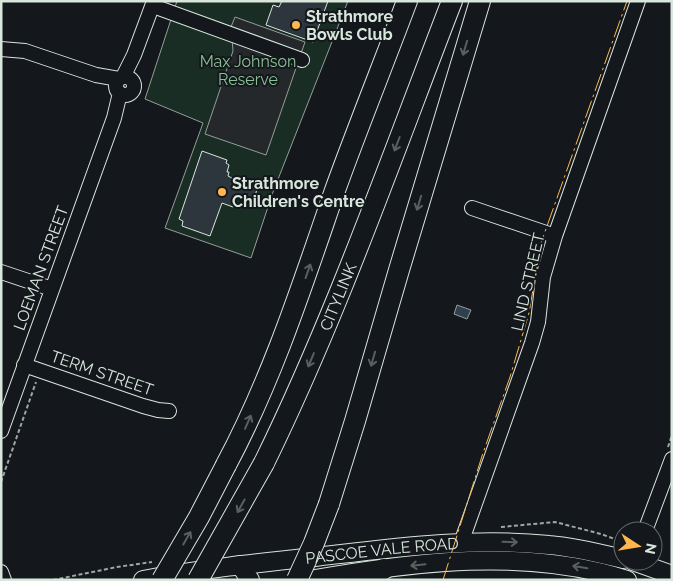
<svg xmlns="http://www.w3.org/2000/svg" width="673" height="581" font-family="Raleway,sans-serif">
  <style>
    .green { fill: #1a2d24; stroke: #939e99 }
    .parking { fill: #24282b; stroke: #939e99 }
    .water { fill: #2f3f4d; stroke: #939e99 }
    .building { fill: #2c363c; stroke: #d8e6dc }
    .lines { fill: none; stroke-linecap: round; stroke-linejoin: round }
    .minor-casing { stroke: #d8e6dc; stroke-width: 16 }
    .major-casing { stroke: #d8e6dc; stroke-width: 20 }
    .highway-casing { stroke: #d8e6dc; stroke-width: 22 }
    .path { stroke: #9da8a2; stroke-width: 2; stroke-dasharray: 4 2.5; stroke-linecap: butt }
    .minor { stroke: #14181c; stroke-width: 14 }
    .major { stroke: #14181c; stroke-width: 18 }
    .highway { stroke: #14181c; stroke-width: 20 }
    .highway-bridge-casing { stroke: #d8e6dc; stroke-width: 22; stroke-linecap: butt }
    .highway-bridge { stroke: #14181c; stroke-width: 20 }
    .power { stroke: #ffb74d; stroke-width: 1; stroke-dasharray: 18 4 2.5 4; stroke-linecap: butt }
    .oneway { stroke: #59605f }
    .poi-dot { fill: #ffb74d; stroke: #14181c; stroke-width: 2 }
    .labels { text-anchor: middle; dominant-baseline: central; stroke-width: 4; stroke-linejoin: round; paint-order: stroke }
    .poi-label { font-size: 16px; font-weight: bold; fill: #d8e6dc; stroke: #14181c; text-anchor: start }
    .park-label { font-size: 16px; fill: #8ac095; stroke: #14181c }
    .street-label { font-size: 16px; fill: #d8e6dc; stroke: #14181c }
  </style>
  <rect width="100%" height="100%" fill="#14181c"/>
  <path class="green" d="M177 1H348L273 192 251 258 165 228 203 123 145 99Z"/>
  <path class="parking" d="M235 17 305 42 266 155 205 134 233 51 231 27Z"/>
  <path class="water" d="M457 305 471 310 467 319 454 314Z"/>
  <path class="building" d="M282 1H328L313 42 266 25 273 5 279 7Z
    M202 151 227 160 226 163 229 165 227 172H229L228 176 232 178V180L257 189 254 200 237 195 233 207 222 203 210 236 182 226 183 221 179 219Z"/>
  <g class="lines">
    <g class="minor-casing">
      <path id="minor" d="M153 6 302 60
        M1 49 25 51 96 75 119 79
        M116 86a9 9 0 1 1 18 0a9 9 0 1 1-18 0Z
        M123 77 134 55 154 1
        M472 208 555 236
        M1 272 52 289
        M24 365 143 406 158 410 169 411
        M1 431 114 118 120 93
        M645 531 672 459
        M461 543 532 343 538 322 543 277 555 236 638 1
        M1 572 4 580"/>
    </g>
    <g class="major-casing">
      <g id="major">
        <path d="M633 561 672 575"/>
        <path d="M240 565 250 580"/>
        <path id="s1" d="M143 580C200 569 257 563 315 557 392 548 471 537 549 545 574 547 598 553 623 559"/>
        <path d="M309 580C412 562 526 547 627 580"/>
      </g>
    </g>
    <g class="highway-casing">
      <g id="highway">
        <path id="s2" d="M264 463C337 314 392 156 452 1"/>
        <path d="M226 465C272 379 302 286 334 193 357 129 383 65 407 1"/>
        <path d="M329 504 355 421 399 270 480 1"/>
        <path d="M359 580 384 569"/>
      </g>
    </g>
    <path class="path" d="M668 447 672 435
      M1 482 36 382
      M501 527 555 522 601 534 623 542
      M53 580 117 567 152 562"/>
    <use href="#minor" class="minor"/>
    <use href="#major" class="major"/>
    <use href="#highway" class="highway"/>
    <g class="highway-bridge-casing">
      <path id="highway-bridge" d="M162 580 199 517 226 465
        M198 580 264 463
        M297 580 314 543 329 504"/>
    </g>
    <use href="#highway-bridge" class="highway-bridge"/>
    <path class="power" d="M443 580 483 453 510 377 529 313 541 243 627 1"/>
  </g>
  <defs><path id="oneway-shaft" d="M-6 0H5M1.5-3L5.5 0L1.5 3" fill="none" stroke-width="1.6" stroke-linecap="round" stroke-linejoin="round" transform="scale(1.25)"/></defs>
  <g class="oneway">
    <use href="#oneway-shaft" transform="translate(465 48) rotate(107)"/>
    <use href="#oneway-shaft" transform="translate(397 144) rotate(111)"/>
    <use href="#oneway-shaft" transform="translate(419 203) rotate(107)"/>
    <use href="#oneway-shaft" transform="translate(308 271) rotate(-71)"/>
    <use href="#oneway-shaft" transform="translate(373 359) rotate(106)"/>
    <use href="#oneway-shaft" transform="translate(311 360) rotate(113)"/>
    <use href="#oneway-shaft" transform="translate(248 422) rotate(-66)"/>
    <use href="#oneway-shaft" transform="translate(241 506) rotate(119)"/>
    <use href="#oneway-shaft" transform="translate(187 538) rotate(-60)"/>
    <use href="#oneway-shaft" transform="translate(510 542) rotate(2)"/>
    <use href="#oneway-shaft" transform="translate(418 565) rotate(174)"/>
    <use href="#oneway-shaft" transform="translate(580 567) rotate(-170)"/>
  </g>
  <g class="poi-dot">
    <circle cx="296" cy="25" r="5"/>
    <circle cx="222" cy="192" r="5"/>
  </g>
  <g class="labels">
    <g class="poi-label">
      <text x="306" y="16">Strathmore<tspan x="306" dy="18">Bowls Club</tspan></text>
      <text x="232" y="183">Strathmore<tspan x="232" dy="18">Children's Centre</tspan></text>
    </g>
    <g class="park-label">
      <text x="248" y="61">Max Johnson<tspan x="248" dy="18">Reserve</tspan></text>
    </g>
    <g class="street-label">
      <text transform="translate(41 268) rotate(-70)">LOEMAN STREET</text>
      <text transform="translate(528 282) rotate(-77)">LIND STREET</text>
      <text stroke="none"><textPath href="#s2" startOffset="182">CITYLINK</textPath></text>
      <text transform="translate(102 373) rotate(19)">TERM STREET</text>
      <text stroke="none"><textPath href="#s1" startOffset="241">PASCOE VALE ROAD</textPath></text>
    </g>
  </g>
  <rect width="673" height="581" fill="none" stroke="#d8e6dc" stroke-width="5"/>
  <g transform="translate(638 546) rotate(102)"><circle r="24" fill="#14181c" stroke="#626a69"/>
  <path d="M0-4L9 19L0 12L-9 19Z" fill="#ffb74d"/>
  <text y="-8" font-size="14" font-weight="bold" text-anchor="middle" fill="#d8e6dc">N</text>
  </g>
</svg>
